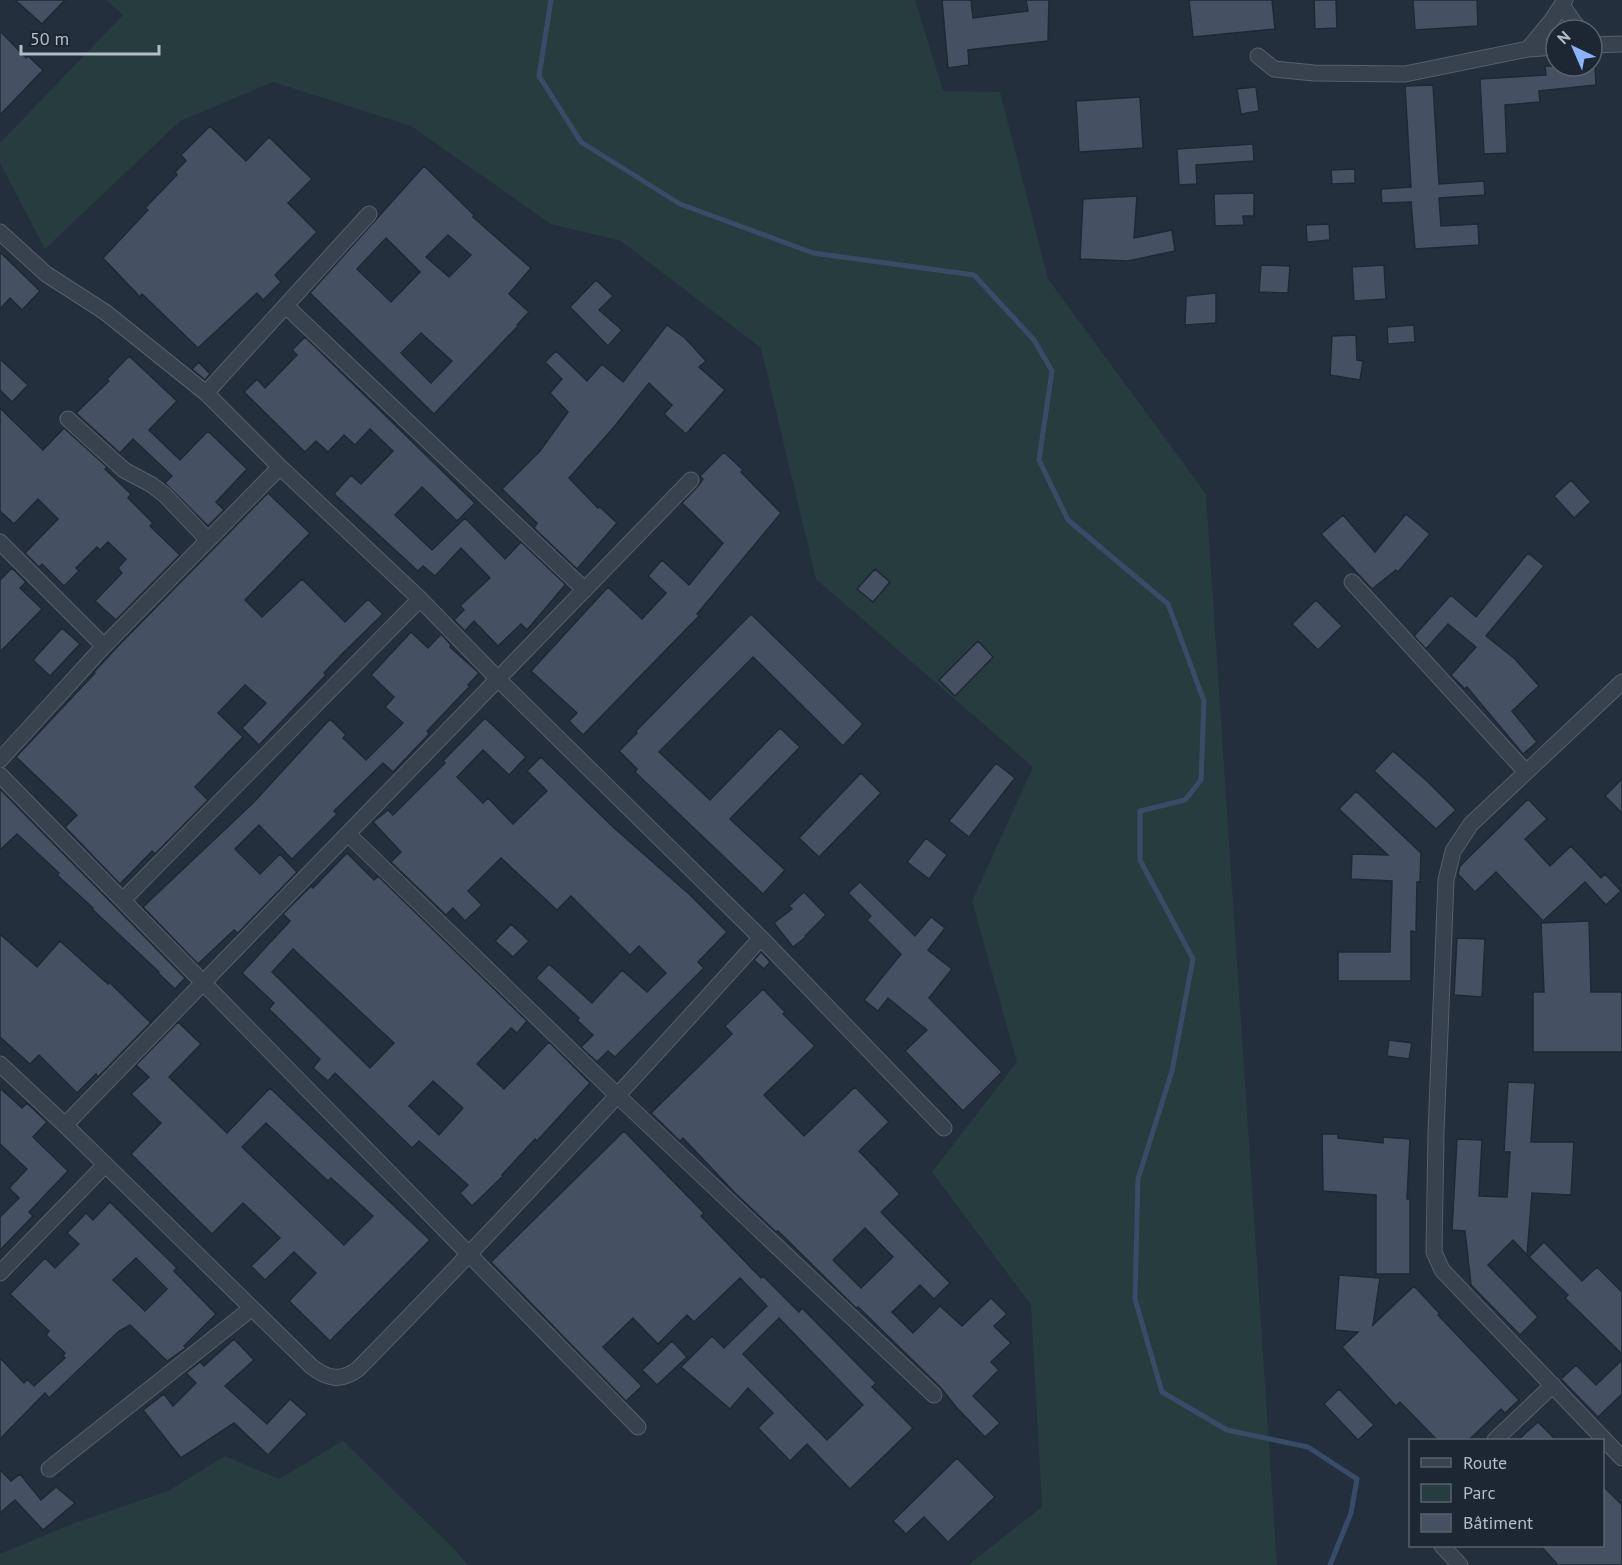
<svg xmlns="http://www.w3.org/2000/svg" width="1622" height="1565" font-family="'PT Sans',sans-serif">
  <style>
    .green { fill: #263c3f }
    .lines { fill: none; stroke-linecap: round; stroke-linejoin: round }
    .stream { stroke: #394c67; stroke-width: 5 }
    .building { fill: #455162; stroke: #1f2835; stroke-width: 1.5; fill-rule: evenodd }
    .street-casing { stroke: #565f6c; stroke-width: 17 }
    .street { stroke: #38414e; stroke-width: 15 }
  </style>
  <rect width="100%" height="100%" fill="#242f3e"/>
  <path class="green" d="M106 0H915L943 91 1000 92 1048 279 1206 494 1277 1565H968L1042 1507 1031 1305 932 1172 1017 1062 972 901 1033 767 816 579 761 348 621 241 551 224 411 126 273 82 180 121 45 249 0 163V143L123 15Z
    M343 1441 453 1548 468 1565H0V1554L72 1524 168 1491 225 1456 279 1479Z"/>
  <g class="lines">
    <path class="stream" d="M551 0 539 76 581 142 680 204 813 253 974 275 1034 340 1052 371 1039 460 1068 520 1168 604 1204 701 1201 780 1185 800 1140 811V860L1193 959 1172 1071 1138 1179 1135 1299 1162 1392 1227 1430 1308 1447 1357 1479 1351 1513 1330 1565"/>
  </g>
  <path class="building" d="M15 0H65L42 24Z
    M942 0H971L973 18 1028 11 1026 0H1049L1048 41 968 50 969 65 948 68Z
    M1189 0H1272L1275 29 1193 37Z
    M1314 0H1336L1337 28 1315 29Z
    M1413 0H1477L1478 26 1415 30Z
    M0 31 26 58 28 56 43 70 0 115Z
    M1545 66H1595L1596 85 1539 91 1540 102 1505 105 1507 153 1484 154 1480 79 1546 75Z
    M1433 85 1439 184 1484 181 1485 195 1439 198 1441 226 1478 224 1479 245 1415 249 1411 202 1382 203 1381 189 1411 187 1405 86Z
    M1256 87 1259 111 1241 114 1237 89Z
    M1140 97 1143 148 1079 152 1076 101Z
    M210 126 246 161 269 137 312 179 288 203 317 232 275 275 281 282 263 300 257 293 198 348 142 294 140 297 103 258 148 210 145 208 177 175 175 172 186 161 181 155Z
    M1253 144 1254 161 1196 165 1197 184 1179 185 1177 149Z
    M424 166 474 215 473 217 531 268 509 294 529 312 517 325 518 326 434 414 310 293ZM448 235 471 255 449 277 426 257ZM386 238 420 272 391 302 357 269ZM421 333 452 361 431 383 401 353Z
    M1355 169V183L1332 184 1331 170Z
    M1254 193V216H1243L1244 225 1215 226 1214 194Z
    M1137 196 1134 238 1172 230 1175 251 1128 261 1080 259 1083 199Z
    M1329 224 1330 240 1307 242 1306 225Z
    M0 252 40 291 22 310 10 298 0 309Z
    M1261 265 1290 266 1288 293 1259 292Z
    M1384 265 1386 299 1354 301 1352 267Z
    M596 280 613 296 599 310 622 330 608 346 570 307Z
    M1216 293V323L1185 325 1186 296Z
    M667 325 685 338 706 361 699 367 725 390 686 434 664 414 672 405 649 383 614 427 569 478 598 508 600 507 617 523 577 569 534 528 537 523 502 489 540 451 568 412 550 393 562 379 545 362 556 351 587 381 602 364 623 382Z
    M1414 325 1415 342 1388 344 1387 327Z
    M1356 335 1357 360 1363 361 1360 380 1330 375 1332 336Z
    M305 337 475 503 457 521 422 487 395 515 432 550 465 518 505 559 521 542 564 583 565 585 527 630 521 624 498 646 474 621 465 631 454 620 464 610 460 606 490 578 461 548 435 576 423 566 418 571 334 494 351 475 361 484 393 451 370 429 355 445 344 435 328 452 316 441 305 452 244 392 257 379 265 388 297 355 292 350Z
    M129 356 177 401 149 430 180 460 208 431 247 469 216 502 224 510 208 526 165 483 172 476 133 439 120 453 76 413 109 381 107 379Z
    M0 359 28 385 12 402 0 390Z
    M199 362 210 374 205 380 192 369Z
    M0 408 43 450 64 428 107 467 105 469 131 494 128 498 153 523 150 526 180 555 116 620 95 601 122 573 118 568 126 559 108 542 100 550 97 547 76 568 79 571 64 586 42 564 39 567 25 553 58 519 38 499 14 524 0 511Z
    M724 452 743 470 741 472 781 513 697 614 699 616 583 735 569 721 577 713 531 671 608 587 642 619 666 593 648 576 662 560 689 585 723 543 682 503 698 486 703 479 700 476Z
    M1571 480 1591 502 1574 518 1554 496Z
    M268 493 310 533 245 600 262 617 302 579 345 622 368 599 383 614 342 654 324 673 326 675 259 745 242 728 266 703 245 685 218 713 243 737 195 787 208 800 155 854 152 851 120 884 65 827 77 815 16 757 95 673 94 672 118 646Z
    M1406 514 1430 534 1398 572 1396 570 1372 589 1321 534 1343 515 1375 552Z
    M1528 553 1544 566 1486 636 1515 659 1539 686 1512 711 1537 742 1523 754 1467 687 1465 689 1451 675 1476 647 1448 624 1426 649 1414 636 1451 595 1476 617Z
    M12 568 26 582 20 588 42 609 0 652V580Z
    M875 569 890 582 873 602 857 589Z
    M1316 600 1342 626 1318 650 1292 624Z
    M751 614 863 724 843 746 753 657 659 752 710 800 780 728 800 747 730 819 785 870 763 894 635 772 637 769 619 751 637 733 636 731Z
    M62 628 80 644 50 676 33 660Z
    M411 632 428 648 441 634 451 645 450 647 479 673 468 685 470 686 427 731 429 734 393 772 383 763 334 811 337 814 292 859 259 825 235 849 260 874 280 854 297 872 238 933 234 930 198 964 143 907 254 802 330 719 346 735 343 738 366 760 403 723 385 707 394 697 371 675Z
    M978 641 993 657 955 696 939 680Z
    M485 718 526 757 509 775 483 750 457 777 483 803 488 798 513 824 547 791 527 771 541 757 613 827 689 894 727 932 698 962 704 968 615 1057 608 1051 597 1062 581 1047 593 1035 577 1020 579 1018 536 978 549 964 592 1003 622 970 647 992 666 973 639 946 630 955 571 896 557 910 501 858 468 891 482 905 465 921 453 908 446 915 391 862 401 852 373 822 388 810 393 815 445 763 443 761Z
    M1393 751 1428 782 1456 810 1436 829 1374 771Z
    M996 763 1015 778 969 837 949 821Z
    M861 773 881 793 819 857 799 838Z
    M1622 779V813L1605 796Z
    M0 789 185 978 175 989 158 973 159 972 92 909 93 908 57 875 59 873 17 834 0 850Z
    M1356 791 1421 853 1420 882H1417L1416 932 1411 931V981H1338V952H1390L1392 881 1351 879 1352 854 1388 855 1339 809Z
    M1528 799 1547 819 1525 839 1550 866 1571 846 1601 878 1605 874 1621 891 1606 905 1585 882 1543 921 1496 872 1475 892 1458 874 1460 866Z
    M926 838 947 855 929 879 907 862Z
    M347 853 374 880 378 876 527 1021 517 1033 511 1028 477 1064 504 1089 549 1042 590 1083 537 1141 535 1139 502 1175 503 1176 472 1206 460 1193 468 1185 419 1141 412 1148 335 1073 328 1081 313 1068 320 1059 269 1009 274 1003 242 973 290 921 283 914 311 886 313 888ZM293 949 394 1043 370 1068 272 972ZM433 1081 463 1108 439 1135 409 1106Z
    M860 882 915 936 931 917 945 928 928 950 952 969 929 998 1002 1072 963 1111 905 1051 927 1030 888 998 878 1011 864 1000 901 954 867 920 871 916 848 893Z
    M804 892 826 915 805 936 806 937 793 947 774 923 792 909 789 906Z
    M1589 921 1591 992H1622V1052H1533V992H1544L1541 923Z
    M511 924 529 941 513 957 495 941Z
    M0 934 37 967 60 941 108 984 109 982 150 1022 164 1009 98 1077 96 1074 77 1093 39 1055 30 1064 0 1037Z
    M1457 938 1485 939 1482 997 1454 995Z
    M761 952 770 962 764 969 754 960Z
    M763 989 785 1012 783 1014 815 1046 764 1095 804 1136 855 1087 889 1122 859 1151 900 1194 881 1212 950 1283 934 1299 920 1285 892 1312 913 1333 940 1306 962 1326 991 1298 1007 1314 994 1326 1011 1343 991 1362 999 1370 973 1396 1000 1423 985 1437 957 1408 941 1388 858 1307 856 1308 778 1231 776 1232 736 1194 683 1138 680 1141 651 1113 732 1034 725 1026ZM865 1228 893 1257 861 1288 833 1260Z
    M178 1022 201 1044 169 1077 227 1133 270 1088 430 1240 330 1341 289 1301 316 1273 294 1252 265 1280 251 1266 280 1238 243 1203 212 1234 131 1154 161 1123 131 1094 149 1077 136 1065ZM266 1123 328 1181 331 1178 373 1216 344 1245 242 1147Z
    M1389 1040 1412 1043 1409 1059 1387 1056Z
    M1508 1082 1535 1083 1531 1142H1574L1571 1195 1532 1193 1527 1255 1513 1240 1488 1265 1538 1317 1520 1335 1471 1285 1465 1231 1452 1230 1457 1139 1482 1140 1479 1196 1507 1197 1510 1152H1504Z
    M0 1088 22 1108 27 1103 47 1122 33 1137 68 1171 29 1212 33 1216 0 1250V1217L19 1198 9 1188 27 1169 0 1144Z
    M624 1131 704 1213 701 1216 761 1278 763 1276 799 1312 802 1308 876 1383 872 1387 913 1428 850 1489 807 1444 790 1461 758 1428 773 1413 748 1388 730 1409 681 1367 712 1336 724 1348 767 1306 740 1278 694 1322 687 1315 658 1344 633 1318 603 1347 642 1386 626 1401 491 1262ZM779 1318 863 1405 827 1440 743 1354Z
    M1322 1134H1338V1138L1383 1143V1137L1410 1139 1407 1199H1410V1274H1376V1195L1323 1191Z
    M110 1202 177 1268 174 1271 216 1314 184 1346 186 1348 167 1361 130 1325 119 1331 49 1398 45 1393 0 1439V1358L24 1383 27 1379 34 1386 65 1358 63 1356 65 1353 46 1335 49 1331 10 1294 45 1258 55 1268 79 1244 67 1233 86 1213 93 1220ZM136 1258 167 1289 145 1311 113 1280Z
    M1544 1242 1582 1281 1597 1267 1622 1292V1354L1565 1298 1568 1295 1529 1257Z
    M1339 1275 1380 1278 1373 1325 1414 1286 1440 1314 1438 1315 1519 1400 1505 1413 1501 1409 1469 1440H1437L1400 1402 1396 1406 1342 1347 1358 1332 1335 1330Z
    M234 1339 254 1360 225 1386 267 1424 290 1399 307 1414 268 1455 234 1423 181 1458 143 1410 164 1394 173 1406 196 1383 186 1373 200 1362 204 1366Z
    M672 1341 687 1357 657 1385 642 1370Z
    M1622 1360V1394L1598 1417 1561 1379 1576 1365 1596 1385Z
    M1339 1389 1374 1425 1358 1440 1324 1404Z
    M1538 1422 1556 1440H1518Z
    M957 1458 995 1497 948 1542 924 1517 906 1534 893 1521Z
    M0 1470 11 1481 20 1474 41 1500 56 1487 75 1503 43 1530 15 1500 0 1513Z
    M1602 1485 1622 1505V1565H1558L1540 1545H1602Z"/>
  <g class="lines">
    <g class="street-casing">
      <path id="street" d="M1562 5 1575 24 1581 30
        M1592 45 1622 44
        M1528 49 1552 20 1565 0
        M1258 56 1274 69 1314 73 1405 74 1528 49 1556 47
        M0 232 46 274 105 312 206 393 280 467 420 599 498 679 761 938 944 1128
        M286 306 585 590
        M206 393 369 214
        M68 419 124 470 152 485 165 495 207 539
        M0 542 104 646
        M1352 582 1526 772
        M1622 682 1471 824 1453 851 1446 880 1436 1133 1434 1252 1442 1270 1622 1458
        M0 760 104 646 280 467
        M0 775 638 1427
        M348 834 618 1096 934 1395
        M123 900 420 599
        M0 1064 65 1125 311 1366C327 1379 341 1382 358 1369 496 1229 629 1084 761 938
        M65 1125 691 480
        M0 1273 105 1165
        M1495 1440 1553 1385
        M49 1469 252 1308
        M1442 1546 1460 1565"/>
    </g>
    <use href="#street" class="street"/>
  </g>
  <rect x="1409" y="1439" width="195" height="108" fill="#1d2633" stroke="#59626f" stroke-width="1.5"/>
  <rect x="1421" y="1458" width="30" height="9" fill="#38414e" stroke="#59626f" stroke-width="1.5"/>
  <text x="1463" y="1469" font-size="18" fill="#b4bcc9">Route</text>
  <rect x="1421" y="1484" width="30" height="18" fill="#263c3f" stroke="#59626f" stroke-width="1.5"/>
  <text x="1463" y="1499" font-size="18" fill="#b4bcc9">Parc</text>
  <rect x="1421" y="1514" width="30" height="18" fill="#455162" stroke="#59626f" stroke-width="1.5"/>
  <text x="1463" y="1529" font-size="18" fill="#b4bcc9">Bâtiment</text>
  <g transform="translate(1574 48) rotate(316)"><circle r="28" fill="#1d2633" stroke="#59626f" stroke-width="1.5"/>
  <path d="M0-4.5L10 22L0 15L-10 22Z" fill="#8ab4f8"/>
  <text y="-9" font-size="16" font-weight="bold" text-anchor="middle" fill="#b4bcc9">N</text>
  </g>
  <path d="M21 45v9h138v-9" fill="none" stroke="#b4bcc9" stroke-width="3"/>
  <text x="30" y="45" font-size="18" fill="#b4bcc9" stroke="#1d2633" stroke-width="4.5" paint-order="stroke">50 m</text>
</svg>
